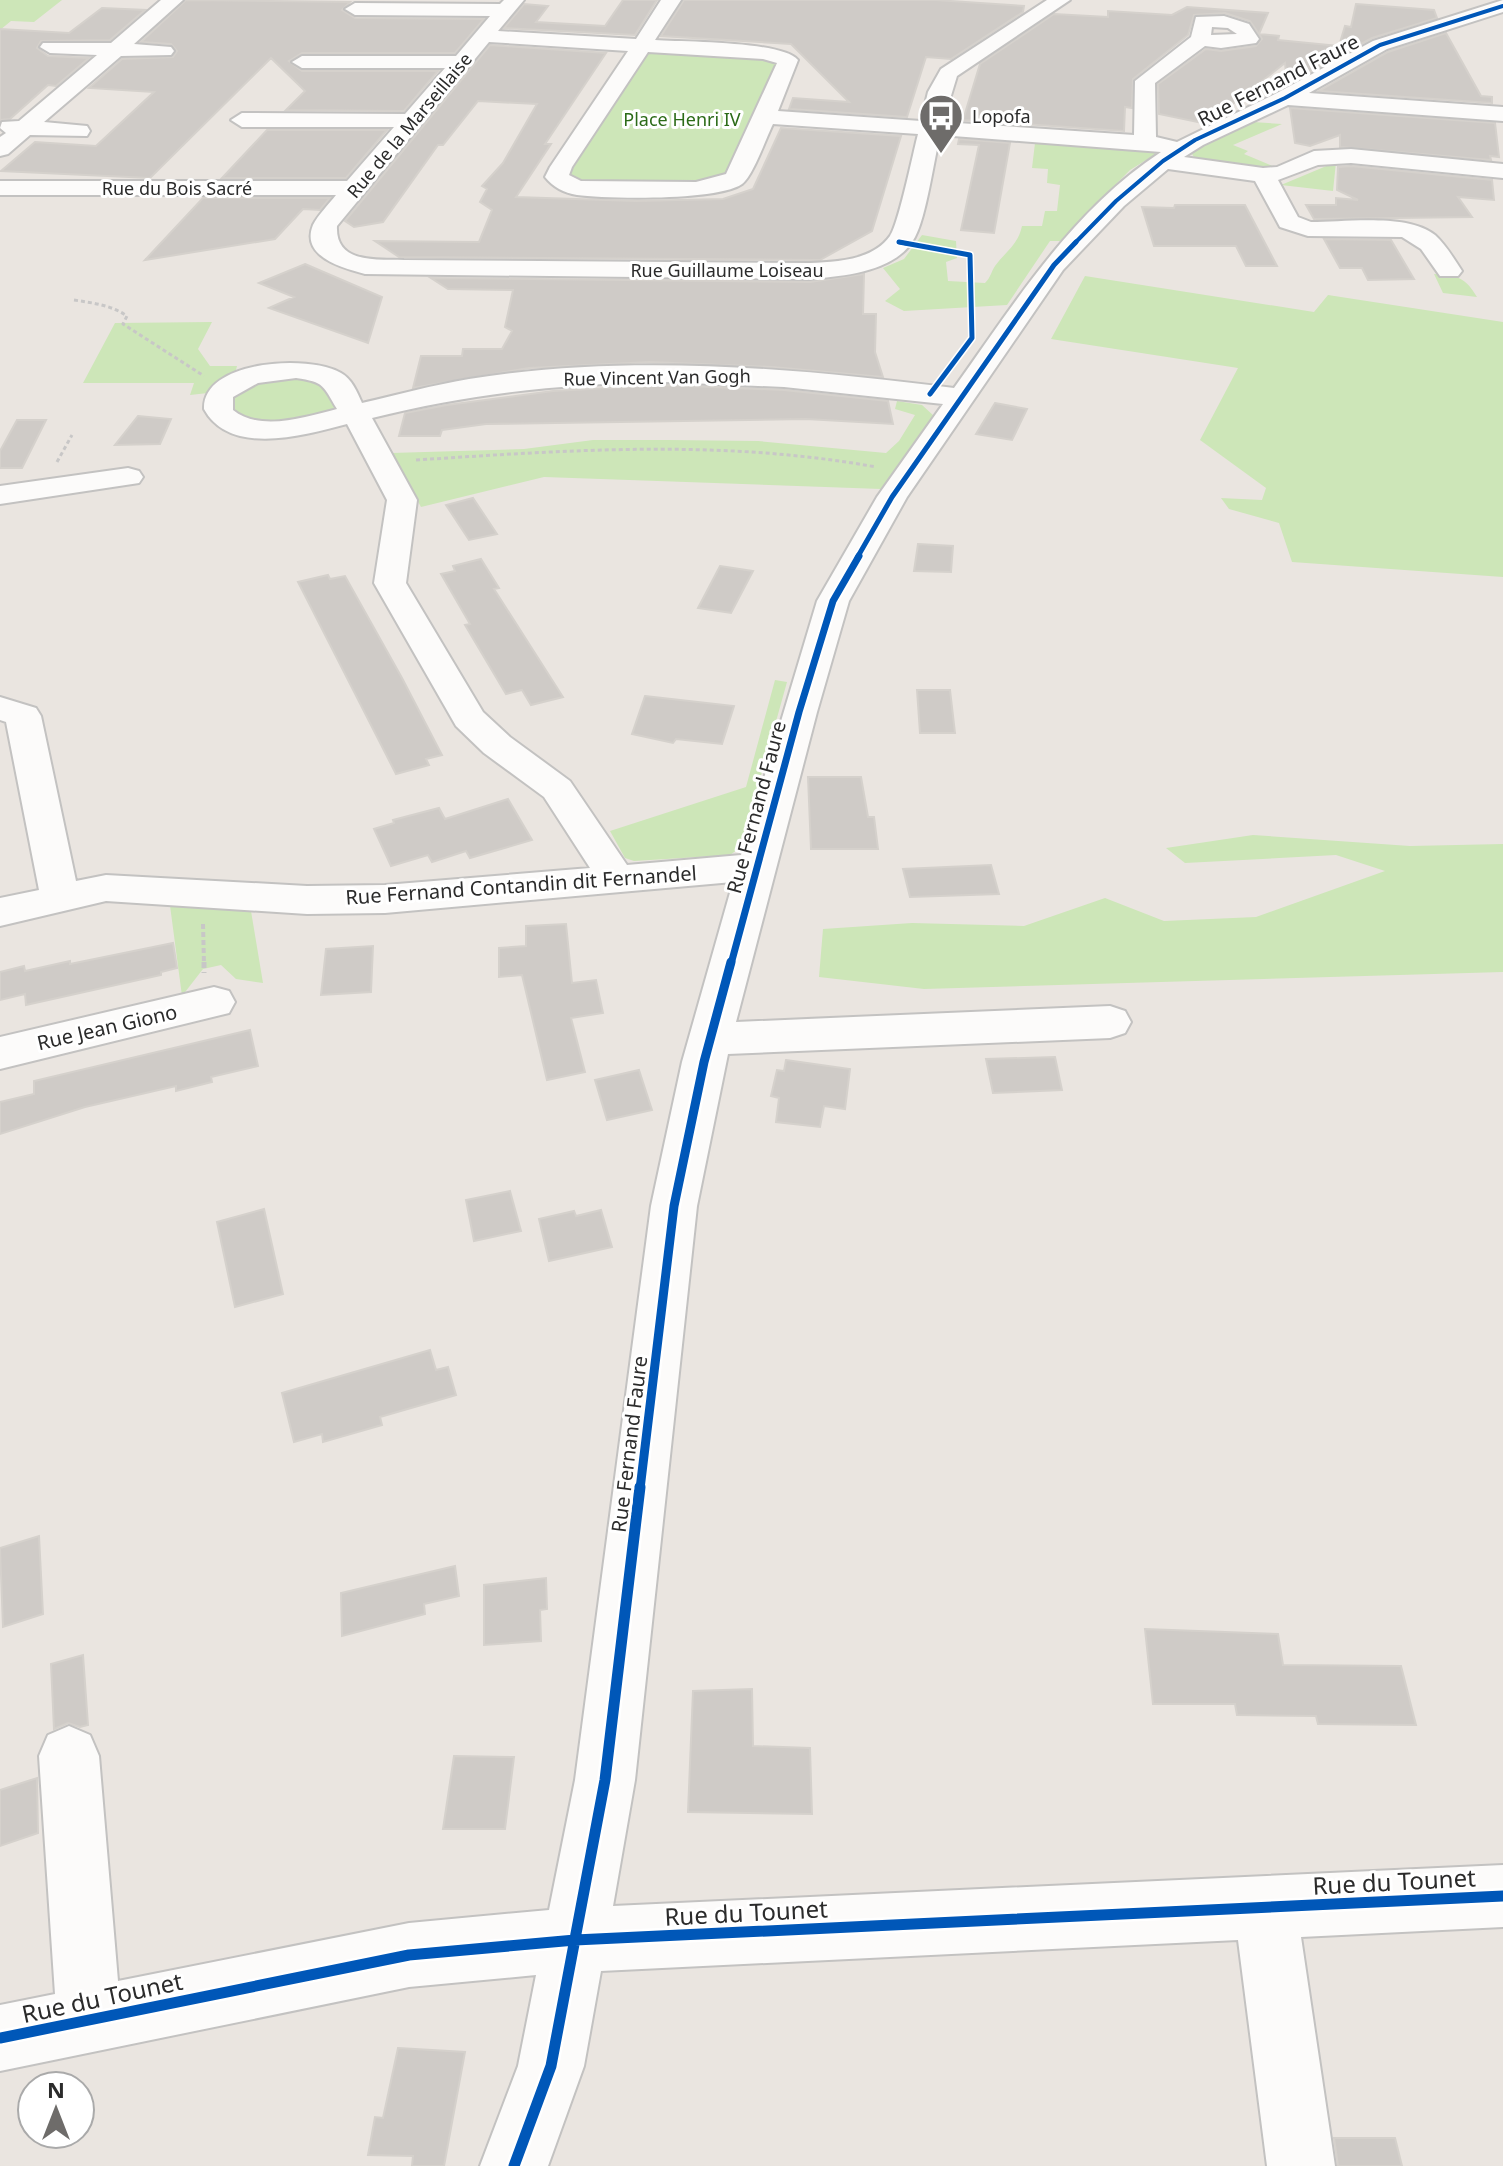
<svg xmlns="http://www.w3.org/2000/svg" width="1503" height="2166" font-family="'Noto Sans',sans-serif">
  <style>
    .green { fill: #cde6b8 }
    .building { fill: #cfcbc7; stroke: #d5d1cc; stroke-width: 2 }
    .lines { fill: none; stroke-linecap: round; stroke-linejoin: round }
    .minor-casing { stroke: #c3c2c1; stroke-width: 4 }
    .path-far2 { stroke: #c8c7c7; stroke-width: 3; stroke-dasharray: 4 3; stroke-linecap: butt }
    .path-far1 { stroke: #c8c7c7; stroke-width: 4; stroke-dasharray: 5 3; stroke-linecap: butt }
    .path { stroke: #c8c7c7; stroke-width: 5; stroke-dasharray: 6 4; stroke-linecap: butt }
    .minor { fill: #fcfbfa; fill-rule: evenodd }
    .cycleway-far4-casing { stroke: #fff; stroke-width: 6 }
    .cycleway-far3-casing { stroke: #fff; stroke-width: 8 }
    .cycleway-far2-casing { stroke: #fff; stroke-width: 11 }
    .cycleway-far1-casing { stroke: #fff; stroke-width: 14 }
    .cycleway-casing { stroke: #fff; stroke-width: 16 }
    .cycleway-far4 { stroke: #0057b8; stroke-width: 4 }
    .cycleway-far3 { stroke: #0057b8; stroke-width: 5 }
    .cycleway-far2 { stroke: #0057b8; stroke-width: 7 }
    .cycleway-far1 { stroke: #0057b8; stroke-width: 9 }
    .cycleway { stroke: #0057b8; stroke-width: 11 }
    .labels { text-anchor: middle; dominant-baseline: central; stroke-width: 6; stroke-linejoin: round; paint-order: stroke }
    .far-poi-label { font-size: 18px; fill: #2b2b2b; stroke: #fff; text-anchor: start }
    .far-park-label { font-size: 18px; fill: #2c6b18; stroke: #fff }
    .far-street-label { font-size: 18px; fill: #2b2b2b; stroke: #fff }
    .street-label { font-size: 20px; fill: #2b2b2b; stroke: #fff }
    .near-street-label { font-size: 24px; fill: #2b2b2b; stroke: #fff }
  </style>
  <rect width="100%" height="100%" fill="#eae5e0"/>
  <path class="green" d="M0 0H62L34 22 11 21 0 30Z
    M652 50 759 55 779 64 729 178 720 183 582 184 569 175 644 53Z
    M1253 122 1282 124 1233 145 1248 151 1244 154 1275 167 1264 170 1196 160 1192 154 1196 149Z
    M1035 143 1146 149 1156 154 1130 170 1060 241H1050L1007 305 904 311 885 301 900 289 883 268 904 259 922 235 956 241 957 258 946 262 948 281 985 283C991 277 991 272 995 266 1006 251 1018 245 1022 226H1042L1045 211H1057L1060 185 1047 183 1048 169 1032 168Z
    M1336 162 1333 191 1281 185Z
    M1434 274C1457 275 1465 277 1477 297L1443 293Z
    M1085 276 1314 312 1328 295 1503 322V577L1292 562 1279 523 1229 509 1221 498 1262 500 1266 488 1200 440 1238 368 1051 339Z
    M212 322 198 349 210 366H237L234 377 208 393 190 395 194 383H83L115 323Z
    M277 374 317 379 340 409C295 420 271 431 228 411L230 391Z
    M897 401 922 405 934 416 881 489 544 477 421 507 391 453 524 449 593 440H669L758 441 886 453 899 441 915 415 895 409Z
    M775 680 787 682 741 847 730 855 634 861 625 858 610 831 746 787Z
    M1253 835 1410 846 1503 844V972L924 989 819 977 823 929 912 923 1024 926 1105 898 1164 921 1256 917 1385 871 1336 855 1185 863 1166 848Z
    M169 898 250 905 263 983 236 979 221 965 203 969 182 996Z"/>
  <path class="building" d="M186 0 350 2 342 10 355 18 484 19 455 53H302L289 61 302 71H438L404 111 286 110 305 91 271 58 150 178 1 171 35 142 96 146 154 92 89 88 122 59 173 57 177 51 171 44 141 42Z
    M623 0H657L635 35 504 28 524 4 548 6 536 22 605 26Z
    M684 0H936L1024 6 1023 12 951 59 926 57 907 117 789 109 793 98 849 102 791 44 661 36Z
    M1356 4 1434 10 1437 18 1372 38 1287 84 1285 63 1207 124 1159 114 1158 84 1206 49 1221 51 1256 46 1262 39 1259 34 1279 36 1278 40 1339 46 1345 26 1351 27Z
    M1187 7 1268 13 1259 34 1250 21 1225 13 1194 15 1188 35 1133 79 1132 108 1125 107 1124 131 963 120 980 64 1054 14 1108 17V11L1172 15Z
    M102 8 145 10 110 40 41 41 37 48 48 56 89 58 56 86 48 85 10 119 0 120V29L69 33Z
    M1446 33 1481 96 1492 97V103L1319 91 1388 52Z
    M490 45 606 53 545 144H551L516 197 636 201 723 199 753 189 781 128 901 136 872 231 820 260 399 257 375 241 479 242 492 210 480 202 487 189 482 186 503 163 537 104 478 101 443 145H438L383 222 354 227 345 221Z
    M1290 108 1495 123 1499 157 1490 156 1491 160 1340 147V135L1310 146 1295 143Z
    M267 130H387L346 178H222Z
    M959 139 1010 143 994 233 961 230 979 145 958 144Z
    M1351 166 1492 180 1494 200 1458 197 1472 217 1314 219 1306 205H1336V198L1358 200 1337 190 1338 167Z
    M203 198H330L320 210 303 209 275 239 145 260Z
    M1175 205H1245L1277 266H1246L1236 246H1154L1142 207 1174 208Z
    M1324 239 1391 240 1414 279 1368 280 1362 268H1340Z
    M305 264 382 297 368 343 269 308 294 297 259 283Z
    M864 274 863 314H876L875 352 883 377 772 367 650 362 529 368 413 388 421 356H462L463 349H502L512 331 505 327 513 290 448 289 431 278 810 282Z
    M665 385 784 390 888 401 893 424 806 419 486 424 442 430 440 436H399L405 413 447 405 553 391Z
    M995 403 1027 409 1012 440 976 434Z
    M138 416 171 419 160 444 115 445Z
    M17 420H46L22 468H0V451Z
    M473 498 497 534 469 540 446 505Z
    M918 544 953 546 951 572 914 571Z
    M481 559 499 588 494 589 563 697 531 705 522 690 506 694 465 625 470 624 441 574 455 571 453 566Z
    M720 566 753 571 731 613 698 608Z
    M328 575 330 579 345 576 402 678 442 755 426 759 429 765 396 774 298 582Z
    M917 690H950L955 733H920Z
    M645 696 734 706 722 744 676 739 673 743 632 734Z
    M808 777H861L868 817H874L878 849H811Z
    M508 799 532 840 470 858 466 851 432 862 428 855 391 866 374 829 394 823 393 820 439 808 445 819Z
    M991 865 999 894 910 897 903 869Z
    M566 924 572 983 596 980 603 1013 571 1018 585 1072 547 1080 522 975 499 977V948L526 946V926Z
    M173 943 177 968 161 972V975L26 1005 25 994 0 1000V972L24 966 25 971 70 961V964Z
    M373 946 371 992 321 995 326 949Z
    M250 1030 258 1066 211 1077 212 1082 176 1091V1086L85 1107 0 1134V1102L34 1094V1081Z
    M1055 1057 1062 1090 993 1093 986 1059Z
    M786 1060 850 1069 845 1109 824 1106 820 1127 776 1122 779 1098 771 1096 777 1070 784 1071Z
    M639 1070 652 1110 607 1120 595 1080Z
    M510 1191 521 1231 474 1241 466 1200Z
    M264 1209 283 1294 235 1307 217 1222Z
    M601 1210 612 1247 549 1261 539 1219 574 1211 576 1216Z
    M430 1350 436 1370 448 1367 456 1395 380 1417 382 1425 323 1442 322 1434 294 1442 282 1393Z
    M39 1536 43 1614 3 1627 0 1548Z
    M455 1566 459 1596 424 1604 425 1614 342 1636 341 1593Z
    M546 1578 547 1609 540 1610 541 1641 484 1645V1585Z
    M1145 1629 1278 1634 1283 1665 1401 1666 1416 1725 1318 1724 1316 1716 1237 1715 1235 1704H1153Z
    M83 1655 88 1725 80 1727 68 1723 54 1729 51 1664Z
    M752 1689 753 1746 810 1748 812 1814 688 1812 693 1691Z
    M454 1756 514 1757 505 1829H443Z
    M37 1778 38 1833 0 1846V1790Z
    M398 2048 465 2052 444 2166H412L413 2156 368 2155 375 2117 383 2118Z
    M1334 2138H1395L1402 2166H1338Z"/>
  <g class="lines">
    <g class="minor-casing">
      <path id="minor" d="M161 0H183L134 44 171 47 174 51 171 55 121 56 44 122 87 126 90 131 87 136 30 135 8 154 0 156V137L6 133 0 128 2 122 19 121 97 55 50 53 40 47 43 43H111Z
        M504 0H524L498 31 636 39 661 0H681L655 40C683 42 782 41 798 60L778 111 921 121 928 92 941 69 1047 0H1070L957 76 943 122 1134 135 1135 81 1191 37 1196 17 1224 16 1249 24 1259 39 1256 43 1221 48 1205 46 1155 83 1156 137 1177 142 1277 93 1373 41 1503 0V12L1387 49 1309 93 1503 107V121L1288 105 1203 145 1184 157 1263 168 1277 167 1314 151 1351 149 1503 164V178L1351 163 1318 165 1278 180 1298 217 1311 222C1345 222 1408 213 1435 235 1446 245 1454 259 1462 271L1458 276H1440L1421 249 1402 237 1308 236 1280 227 1255 181 1168 169 1124 206 1063 270 907 497 849 601 817 712 736 1022 1110 1006 1125 1011 1131 1022 1125 1033 1110 1038 728 1054 697 1206 635 1780 613 1906 1503 1865V1927L1301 1937 1335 2166H1267L1238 1940 601 1971 584 2066 548 2166H480L518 2066 536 1975 409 1987 0 2071V2005L55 1994 39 1756 48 1735 69 1726 90 1735 99 1756 118 1981 409 1923 549 1910 575 1780 651 1206 682 1062 733 882 385 913 307 914 106 901 0 926V898L39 890 6 722 0 720V697L36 708 41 716 76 881 106 875 307 886 385 885 590 868 544 797 484 753 456 726 374 583 387 500 347 424C305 435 230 457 204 409 202 360 310 354 341 373 352 379 357 392 362 403 397 395 433 385 469 379 629 353 793 368 954 388 1014 304 1072 210 1161 152L940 135C934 160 926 217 915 237 897 272 844 276 810 279L365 274C343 268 300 257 313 225 318 215 329 204 336 195H0V181H347L394 127H242L231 120 242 113 405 114 445 68H302L292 62 302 56H456L490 16 355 15 345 9 355 3 500 4ZM1212 27 1228 28 1237 34 1211 35ZM489 42 628 51 550 167 545 177C553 187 564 193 577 195 607 199 718 201 742 184 753 176 766 138 773 124L918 134C913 153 899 223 890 236 873 260 837 262 810 263L404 260C376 259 335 264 337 226ZM648 52 763 59 777 63 726 174 696 182 581 181 569 175 572 167ZM296 378C325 382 323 386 337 409 306 417 260 432 233 410V397L258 383ZM665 382 784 387 943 404 877 497 817 601 741 855 627 865 570 781 510 737 483 712 406 583 417 500 372 418C474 393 560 384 665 382Z
        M128 468 139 471 143 477 139 483 0 504V486Z
        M214 987 229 991 235 1002 229 1013 0 1069V1037Z"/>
    </g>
    <path class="path-far2" d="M74 300C93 303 111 305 127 316L123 324 204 376
      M416 460C571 450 722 439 876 467
      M57 462 72 435"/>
    <path class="path-far1" d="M203 924 204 964"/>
    <path class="path" d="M204 962V973"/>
    <use href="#minor" class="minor"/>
    <g class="cycleway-far4-casing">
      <path id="cycleway-far4" d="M899 242 909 244
        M1074 244 1116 201 1163 161 1195 140 1285 98 1380 45 1503 6"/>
    </g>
    <g class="cycleway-far3-casing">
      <path id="cycleway-far3" d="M899 242 970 255 972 338 930 394
        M857 558 892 497 1054 265 1076 242"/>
    </g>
    <g class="cycleway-far2-casing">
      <path id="cycleway-far2" d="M731 964 799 712 833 601 859 556"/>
    </g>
    <g class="cycleway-far1-casing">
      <path id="cycleway-far1" d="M640 1489 674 1206 704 1062 731 962"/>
    </g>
    <g class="cycleway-casing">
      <path id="cycleway" d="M0 2038 409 1955 575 1940 1503 1896
        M514 2166 551 2066 605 1780 640 1487"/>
    </g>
    <use href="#cycleway-far4" class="cycleway-far4"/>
    <use href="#cycleway-far3" class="cycleway-far3"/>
    <use href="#cycleway-far2" class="cycleway-far2"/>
    <use href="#cycleway-far1" class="cycleway-far1"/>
    <use href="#cycleway" class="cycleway"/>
  </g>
  <defs>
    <g id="bus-pin" transform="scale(2.3)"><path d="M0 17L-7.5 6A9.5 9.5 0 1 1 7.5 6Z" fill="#6e6c6a" stroke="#fff"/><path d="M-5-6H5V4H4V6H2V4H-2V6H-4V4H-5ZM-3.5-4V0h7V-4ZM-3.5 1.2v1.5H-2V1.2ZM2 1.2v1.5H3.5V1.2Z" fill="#fff"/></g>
  </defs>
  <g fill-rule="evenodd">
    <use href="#bus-pin" x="941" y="116"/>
  </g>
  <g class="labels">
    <g class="far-poi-label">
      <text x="972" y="116">Lopofa</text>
    </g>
    <g class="far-park-label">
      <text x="682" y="119">Place Henri IV</text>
    </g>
    <g class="far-street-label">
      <text transform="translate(409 125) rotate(-50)">Rue de la Marseillaise</text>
      <text x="177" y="188">Rue du Bois Sacré</text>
      <text x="727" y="270">Rue Guillaume Loiseau</text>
      <text transform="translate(657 377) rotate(-1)">Rue Vincent Van Gogh</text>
    </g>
    <g class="street-label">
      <text transform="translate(1278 80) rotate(-27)">Rue Fernand Faure</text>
      <text transform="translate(756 807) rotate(-75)">Rue Fernand Faure</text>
      <text transform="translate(521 885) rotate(-4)">Rue Fernand Contandin dit Fernandel</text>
      <text transform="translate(107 1027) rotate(-13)">Rue Jean Giono</text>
      <text transform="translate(629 1444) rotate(-83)">Rue Fernand Faure</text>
    </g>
    <g class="near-street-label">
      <text transform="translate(1394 1881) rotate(-3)">Rue du Tounet</text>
      <text transform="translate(746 1912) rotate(-3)">Rue du Tounet</text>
      <text transform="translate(102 1997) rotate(-12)">Rue du Tounet</text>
    </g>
  </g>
  <g transform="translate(56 2110)"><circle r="38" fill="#ffffff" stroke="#aaaaaa" stroke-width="2"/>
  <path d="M0-6L14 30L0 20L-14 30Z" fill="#6e6c6a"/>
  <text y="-12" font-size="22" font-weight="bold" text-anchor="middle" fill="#2b2b2b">N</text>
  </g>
</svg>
